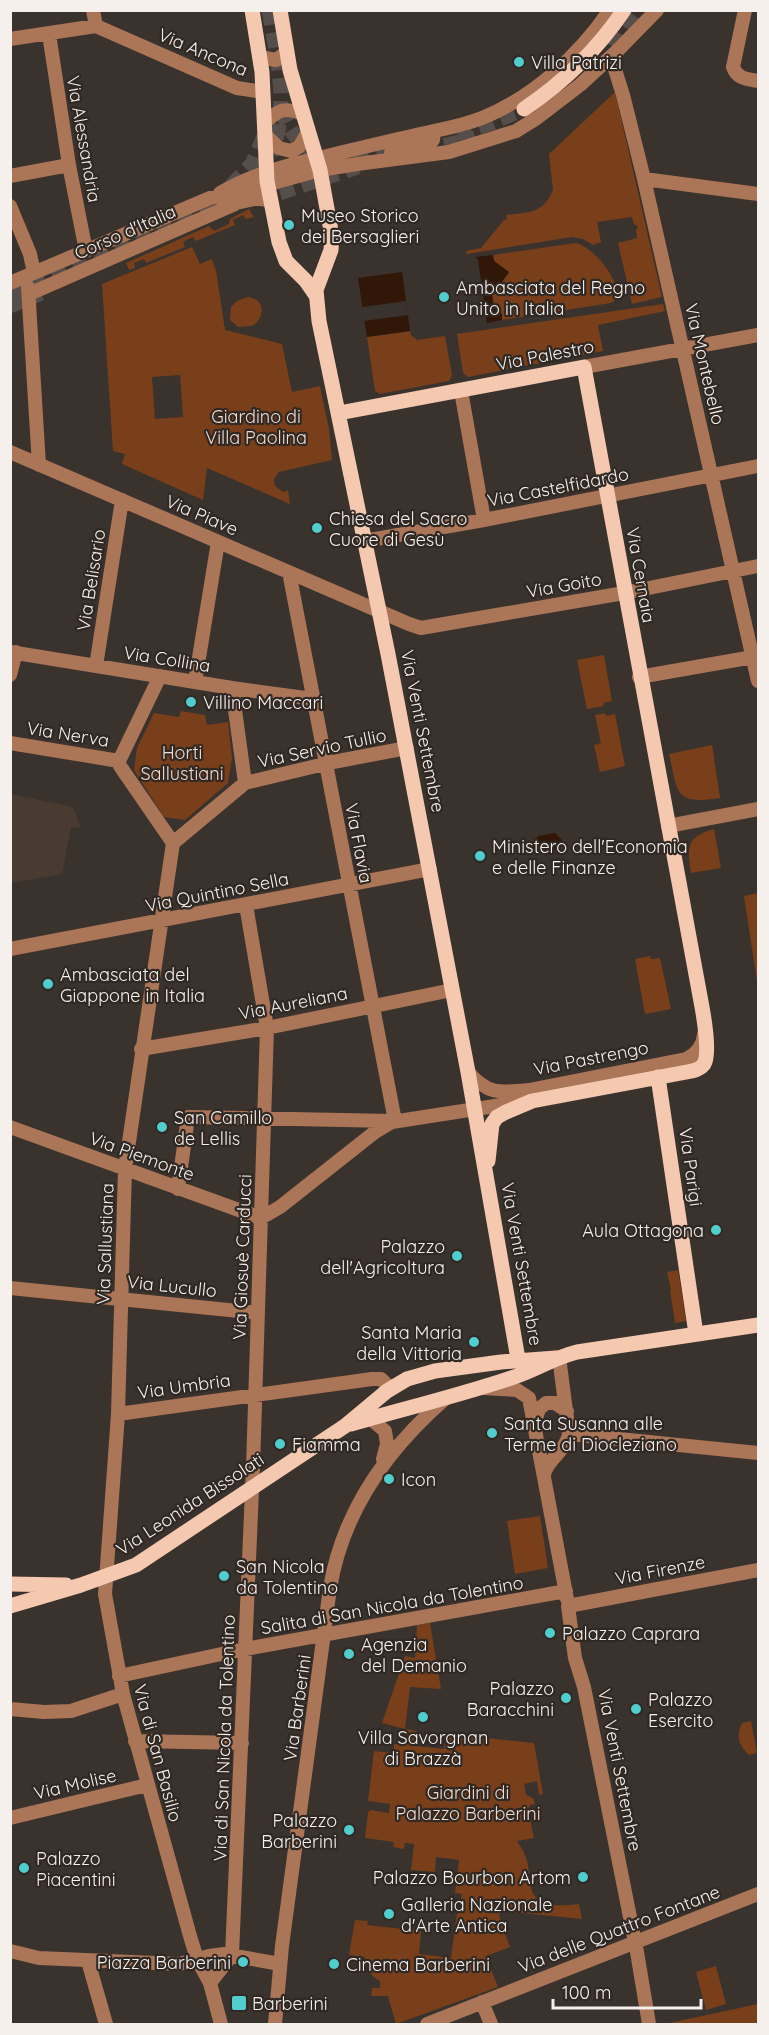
<svg xmlns="http://www.w3.org/2000/svg" width="769" height="2035" font-family="Quicksand,sans-serif">
  <style>
    .built { fill: #493a32 }
    .green { fill: #793f1a; fill-rule: evenodd }
    .water { fill: #301707 }
    .pier { fill: #3a322d }
    .lines { fill: none; stroke-linecap: round; stroke-linejoin: round }
    .major-tunnel { stroke: #564e4a; stroke-width: 15; stroke-dasharray: 15 8; stroke-linecap: butt }
    .minor { stroke: #ab7557; stroke-width: 14 }
    .major { stroke: #f5c8b0; stroke-width: 15 }
    .poi-dot { fill: #52cdce; stroke: #302823; stroke-width: 2 }
    .labels { text-anchor: middle; dominant-baseline: central; stroke-width: 4.5; stroke-linejoin: round; paint-order: stroke }
    .street-label { font-size: 18px; fill: #f6f0ed; stroke: #302823 }
    .poi-label { font-size: 18px; fill: #f6f0ed; stroke: #302823; text-anchor: start }
    .park-label { font-size: 18px; fill: #f1dace; stroke: #302823 }
  </style>
  <rect width="100%" height="100%" fill="#3a322d"/>
  <path class="built" d="M11 794 73 807 81 828 71 827 62 874 11 883Z"/>
  <path class="green" d="M615 92 662 297 632 304 618 243 637 238 636 230 638 227 634 224 632 217 597 222 601 242 593 245 583 239 572 237 467 254 466 251 481 248 504 220H507L506 215C529 212 543 214 553 190L549 154Z
    M249 209 254 217 246 219 243 215 233 220 235 225 196 241 193 237 183 242 185 247 146 263 144 259 134 263 135 268 129 270 126 263 209 226 214 231 229 224 230 219Z
    M576 243C593 247 621 280 617 299L611 303 502 320 501 314 494 308 492 295 509 273 494 261 493 255Z
    M192 247 200 264 212 259 216 271 225 330 282 344 292 392 320 386 329 429 332 460 279 472 274 479 275 486 283 492 288 490 290 504 207 468 203 500 122 464 125 454 113 451 102 284ZM180 375 183 417 155 419 152 377Z
    M248 297C266 299 265 319 252 326L238 327 230 320 231 307 237 301Z
    M663 304 665 311 598 325 603 351 468 377 463 373 457 334Z
    M410 331 411 335 417 340 445 336 452 375 449 381 380 394 375 391 367 337Z
    M604 655 612 701 603 703 604 706 587 709 577 660Z
    M181 711 205 715 207 725 228 722 232 758 228 783 185 820 164 817 134 770 137 748 154 713 179 717Z
    M605 713 606 716 615 714 625 766 600 772 594 745 601 743 595 715Z
    M712 745 720 798C674 805 678 793 669 754Z
    M714 829 721 868 691 873C687 847 686 837 714 829Z
    M758 893V988L744 896Z
    M650 956 651 959 660 958 671 1009 645 1014 635 959Z
    M678 1270 686 1321 675 1323 670 1291 671 1290 667 1272Z
    M540 1516 548 1568 515 1574 507 1521Z
    M430 1623 441 1689 410 1687 405 1729 417 1731 415 1746 444 1749 446 1734 534 1743 543 1794 539 1795 537 1781 524 1784 526 1795 533 1798 535 1804 530 1805 528 1810 534 1838 517 1841C520 1846 524 1851 526 1858 530 1868 528 1880 532 1891 538 1908 564 1906 579 1904L582 1919 502 1911 499 1916 510 1947 486 1956 498 1987 396 2024 388 1996H371L372 1988H380V1981C370 1976 365 1968 365 1957L349 1955 355 1920 368 1921 367 1925 421 1931 419 1954 451 1958 457 1913H459L462 1894 455 1893 459 1860 436 1857 435 1872 411 1870 414 1844 405 1843 404 1849 393 1847 394 1842 365 1838 368 1812 371 1810 389 1813 390 1804 368 1801 374 1751 393 1753 394 1744 403 1745 405 1729 382 1723 405 1656 415 1658 417 1625Z
    M751 1721 757 1753 749 1755C738 1744 736 1736 742 1723Z
    M716 1966 726 2004 706 2010 696 1972Z
    M758 2004V2024H665Z"/>
  <path class="water" d="M493 255 494 261 509 272 492 295 494 308 502 314V320L487 323 478 259 475 257Z
    M402 272 410 331 367 337 358 278Z
    M555 833 562 840 557 849C547 851 539 855 533 845L538 836Z"/>
  <path class="pier" d="M406 301 408 315 364 321 362 307Z"/>
  <g class="lines">
    <path class="major-tunnel" d="M269 10C277 58 290 108 271 154
      M613 47 639 10
      M281 109C287 127 296 141 313 151
      M457 134 491 123 524 109
      M422 151 475 138
      M355 161 404 146
      M231 186 252 164 265 134
      M258 200 358 167
      M10 294 206 208 232 200
      M10 306 41 293"/>
    <path class="minor" d="M93 10 96 26
      M745 10 733 67C737 79 748 79 758 81
      M49 34 69 165 86 251
      M10 39 96 26 237 88 263 92
      M260 57 276 60 287 52
      M611 57 623 95 644 179 758 681
      M265 122C280 109 284 107 303 114
      M266 136 279 148 291 151 299 147 308 132
      M391 153 428 144 433 140 434 131
      M10 176 69 165
      M644 179 758 194
      M220 193C253 174 290 164 327 156 360 148 392 140 425 133 444 129 464 125 482 118 534 97 579 55 610 10
      M236 203 258 198 270 201
      M10 206 30 254 34 273
      M10 283 210 198 237 193 320 170 357 164 449 152 516 131 537 118 580 85 617 51 657 10
      M28 287 39 465
      M29 294 235 204
      M584 367 758 335
      M461 391 484 520
      M10 452 409 624 421 628 624 593 758 566
      M364 541 484 520 758 466
      M289 572 395 1121
      M10 652 232 688 313 699
      M96 666 122 500
      M10 675 16 652
      M160 676 119 761 120 766 173 843 245 783 232 688
      M639 677 753 657
      M195 682 218 542
      M10 743 119 761
      M245 783 333 762 407 748
      M668 826 758 809
      M173 843 125 1169 118 1414 105 1594 123 1694 190 1936 197 1959 210 1983 221 2024
      M10 949 430 869
      M141 1049 267 1028 452 990
      M468 1072C488 1095 500 1093 529 1090L686 1059C697 1054 703 1046 704 1034
      M10 1127 261 1218
      M178 1189 188 1117 393 1121
      M261 1218 280 1207 375 1132 392 1122 521 1102
      M10 1288 258 1313
      M483 1388 517 1390 529 1398 567 1599
      M118 1414 372 1379H381L391 1389
      M365 1414 385 1431 387 1444 383 1459
      M535 1421 539 1409 546 1403H555L567 1411
      M569 1434 758 1453
      M544 1474C549 1457 566 1451 569 1434L559 1357
      M568 1606 575 1658 584 1687 637 1952 649 2024
      M568 1606 758 1570
      M119 1676 240 1650 566 1591
      M10 1709 44 1712 71 1711 123 1694
      M135 1741 242 1743
      M10 1818 147 1785
      M10 1951 39 1958 179 1964 209 1956 224 1954 280 1964
      M232 1955 253 1467 267 1028 246 905
      M88 1961 106 2024
      M210 1983 232 1955
      M482 2002 491 2024
      M275 2024 282 1946 330 1588C343 1510 387 1449 446 1398
      M427 2024 758 1894"/>
    <path class="major" d="M252 10 262 72 267 181 279 242 286 261 306 281 315 294
      M280 10 290 70 320 170 332 236 331 250 316 290 319 321 388 654 468 1072 518 1359
      M524 109C564 82 597 50 624 10
      M339 413 584 367 702 1007C704 1018 710 1054 704 1064 701 1068 696 1070 692 1071L532 1101 506 1112 497 1117 492 1124 488 1161
      M658 1077 696 1334
      M351 1424C406 1408 462 1395 517 1376 537 1369 556 1357 577 1352L758 1325
      M10 1584 66 1585
      M10 1606 81 1585 136 1565 345 1426 387 1391 407 1379 435 1371 501 1362 556 1358"/>
  </g>
  <g class="poi-dot">
    <circle cx="519" cy="62" r="6"/>
    <circle cx="289" cy="225" r="6"/>
    <circle cx="444" cy="297" r="6"/>
    <circle cx="317" cy="528" r="6"/>
    <circle cx="191" cy="702" r="6"/>
    <circle cx="480" cy="856" r="6"/>
    <circle cx="48" cy="984" r="6"/>
    <circle cx="162" cy="1127" r="6"/>
    <circle cx="716" cy="1230" r="6"/>
    <circle cx="457" cy="1256" r="6"/>
    <circle cx="474" cy="1342" r="6"/>
    <circle cx="492" cy="1433" r="6"/>
    <circle cx="280" cy="1444" r="6"/>
    <circle cx="389" cy="1479" r="6"/>
    <circle cx="224" cy="1576" r="6"/>
    <circle cx="550" cy="1633" r="6"/>
    <circle cx="349" cy="1654" r="6"/>
    <circle cx="566" cy="1698" r="6"/>
    <circle cx="636" cy="1709" r="6"/>
    <circle cx="423" cy="1717" r="6"/>
    <circle cx="349" cy="1830" r="6"/>
    <circle cx="24" cy="1868" r="6"/>
    <circle cx="583" cy="1877" r="6"/>
    <circle cx="389" cy="1914" r="6"/>
    <circle cx="243" cy="1962" r="6"/>
    <circle cx="334" cy="1964" r="6"/>
    <rect x="231" y="1995" width="16" height="16" rx="3"/>
  </g>
  <g class="labels">
    <g class="street-label">
      <text transform="translate(203 52) rotate(23)">Via Ancona</text>
      <text transform="translate(84 139) rotate(80)">Via Alessandria</text>
      <text transform="translate(125 232) rotate(-24)">Corso d'Italia</text>
      <text transform="translate(545 355) rotate(-11)">Via Palestro</text>
      <text transform="translate(705 364) rotate(77)">Via Montebello</text>
      <text transform="translate(558 487) rotate(-11)">Via Castelfidardo</text>
      <text transform="translate(202 515) rotate(23)">Via Piave</text>
      <text transform="translate(641 575) rotate(80)">Via Cernaia</text>
      <text transform="translate(91 580) rotate(-81)">Via Belisario</text>
      <text transform="translate(564 585) rotate(-10)">Via Goito</text>
      <text transform="translate(167 659) rotate(9)">Via Collina</text>
      <text transform="translate(423 731) rotate(79)">Via Venti Settembre</text>
      <text transform="translate(68 734) rotate(9)">Via Nerva</text>
      <text transform="translate(322 748) rotate(-12)">Via Servio Tullio</text>
      <text transform="translate(359 843) rotate(79)">Via Flavia</text>
      <text transform="translate(217 892) rotate(-11)">Via Quintino Sella</text>
      <text transform="translate(293 1003) rotate(-11)">Via Aureliana</text>
      <text transform="translate(591 1058) rotate(-11)">Via Pastrengo</text>
      <text transform="translate(142 1156) rotate(20)">Via Piemonte</text>
      <text transform="translate(691 1167) rotate(82)">Via Parigi</text>
      <text transform="translate(105 1244) rotate(-88)">Via Sallustiana</text>
      <text transform="translate(242 1257) rotate(-88)">Via Giosuè Carducci</text>
      <text transform="translate(522 1264) rotate(80)">Via Venti Settembre</text>
      <text transform="translate(172 1286) rotate(6)">Via Lucullo</text>
      <text transform="translate(184 1386) rotate(-8)">Via Umbria</text>
      <text transform="translate(190 1504) rotate(-33)">Via Leonida Bissolati</text>
      <text transform="translate(660 1570) rotate(-11)">Via Firenze</text>
      <text transform="translate(392 1605) rotate(-10)">Salita di San Nicola da Tolentino</text>
      <text transform="translate(297 1708) rotate(-82)">Via Barberini</text>
      <text transform="translate(224 1738) rotate(-88)">Via di San Nicola da Tolentino</text>
      <text transform="translate(158 1753) rotate(75)">Via di San Basilio</text>
      <text transform="translate(620 1770) rotate(79)">Via Venti Settembre</text>
      <text transform="translate(75 1784) rotate(-13)">Via Molise</text>
      <text transform="translate(619 1929) rotate(-21)">Via delle Quattro Fontane</text>
    </g>
    <g class="poi-label">
      <text x="531" y="62">Villa Patrizi</text>
      <text x="301" y="215">Museo Storico<tspan x="301" dy="21">dei Bersaglieri</tspan></text>
      <text x="456" y="287">Ambasciata del Regno<tspan x="456" dy="21">Unito in Italia</tspan></text>
      <text x="329" y="518">Chiesa del Sacro<tspan x="329" dy="21">Cuore di Gesù</tspan></text>
      <text x="203" y="702">Villino Maccari</text>
      <text x="492" y="846">Ministero dell'Economia<tspan x="492" dy="21">e delle Finanze</tspan></text>
      <text x="60" y="974">Ambasciata del<tspan x="60" dy="21">Giappone in Italia</tspan></text>
      <text x="174" y="1117">San Camillo<tspan x="174" dy="21">de Lellis</tspan></text>
      <text x="704" y="1230" text-anchor="end">Aula Ottagona</text>
      <text x="445" y="1246" text-anchor="end">Palazzo<tspan x="445" dy="21">dell'Agricoltura</tspan></text>
      <text x="462" y="1332" text-anchor="end">Santa Maria<tspan x="462" dy="21">della Vittoria</tspan></text>
      <text x="504" y="1423">Santa Susanna alle<tspan x="504" dy="21">Terme di Diocleziano</tspan></text>
      <text x="292" y="1444">Fiamma</text>
      <text x="401" y="1479">Icon</text>
      <text x="236" y="1566">San Nicola<tspan x="236" dy="21">da Tolentino</tspan></text>
      <text x="562" y="1633">Palazzo Caprara</text>
      <text x="361" y="1644">Agenzia<tspan x="361" dy="21">del Demanio</tspan></text>
      <text x="554" y="1688" text-anchor="end">Palazzo<tspan x="554" dy="21">Baracchini</tspan></text>
      <text x="648" y="1699">Palazzo<tspan x="648" dy="21">Esercito</tspan></text>
      <text x="423" y="1737" text-anchor="middle">Villa Savorgnan<tspan x="423" dy="21">di Brazzà</tspan></text>
      <text x="337" y="1820" text-anchor="end">Palazzo<tspan x="337" dy="21">Barberini</tspan></text>
      <text x="36" y="1858">Palazzo<tspan x="36" dy="21">Piacentini</tspan></text>
      <text x="571" y="1877" text-anchor="end">Palazzo Bourbon Artom</text>
      <text x="401" y="1904">Galleria Nazionale<tspan x="401" dy="21">d'Arte Antica</tspan></text>
      <text x="231" y="1962" text-anchor="end">Piazza Barberini</text>
      <text x="346" y="1964">Cinema Barberini</text>
      <text x="252" y="2003">Barberini</text>
    </g>
    <g class="park-label">
      <text x="256" y="416">Giardino di<tspan x="256" dy="21">Villa Paolina</tspan></text>
      <text x="182" y="752">Horti<tspan x="182" dy="21">Sallustiani</tspan></text>
      <text x="468" y="1792">Giardini di<tspan x="468" dy="21">Palazzo Barberini</tspan></text>
    </g>
  </g>
  <rect width="769" height="2035" fill="none" stroke="#f6f0ed" stroke-width="24"/>
  <path d="M553 1999v9h148v-9" fill="none" stroke="#f6f0ed" stroke-width="3"/>
  <text x="562" y="1999" font-size="18" fill="#f6f0ed" stroke="#302823" stroke-width="4.5" paint-order="stroke">100 m</text>
</svg>
